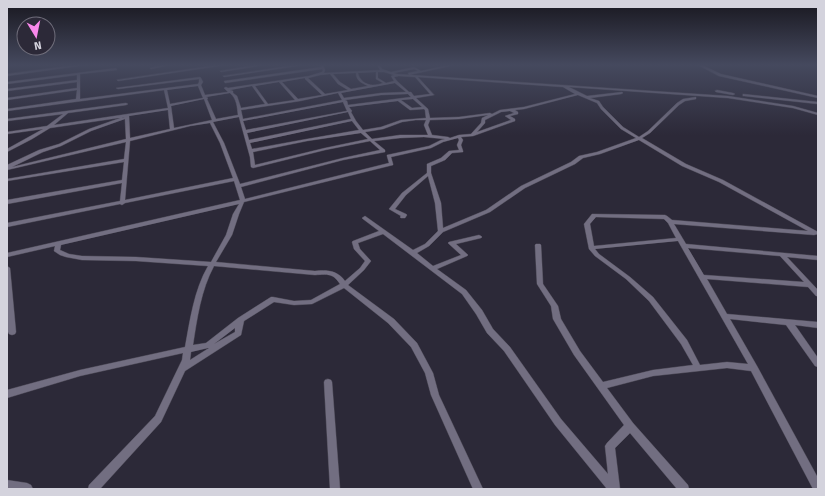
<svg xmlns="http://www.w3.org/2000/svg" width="825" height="496" font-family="'Fira Sans',sans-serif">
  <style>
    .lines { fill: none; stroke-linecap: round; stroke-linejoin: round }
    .minor-casing { stroke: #4a4754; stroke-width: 1 }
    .tertiary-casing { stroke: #4a4754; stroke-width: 1 }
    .minor { fill: #726e81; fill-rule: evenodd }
    .tertiary { fill: #726e81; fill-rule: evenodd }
  </style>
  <rect width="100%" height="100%" fill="#2c2938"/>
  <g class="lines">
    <g class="minor-casing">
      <path id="minor" d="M7 65H9L7 67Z
        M75 65H86L7 76V74Z
        M161 65H170L151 69 150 68Z
        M216 65H226L118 81 117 80Z
        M255 65H265L221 72 220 71Z
        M294 65H304L224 77 223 76Z
        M320 65H323L325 70 324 73 380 70 377 65H380L382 69 391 72 414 67 421 71 448 65H455L409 75 408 73 418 71 414 69 394 73 397 74 728 96 793 106 818 113V115L793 108 728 98 569 87 587 96 622 92 623 93 621 94 590 98 599 101 603 107 623 127 639 137 648 131 677 103 683 99 696 97V99L685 101 679 105 650 133 642 138 686 164 723 180 818 232V234L814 235 674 224 686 244 818 256V260L787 257 818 290V296H816L808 287 707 279 727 314 818 322V328L795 325 818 358V367L815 366 786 325 730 319 757 366 818 478V489H813L751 371 727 368 653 376 607 388 633 423 688 485 689 489H677L630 433 615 448 620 489H607L555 425 504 351 487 333 476 314 462 294 383 234 358 243 360 249 371 261 364 270 348 285 394 319 417 343 433 373 439 395 483 489H473L431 395 425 373 411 347 388 323 344 288 312 304 294 305 274 302 244 321 241 335 185 371 161 422 100 489H88L89 485 155 416 182 360 183 353 80 376 7 398V390L80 370 185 347C190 320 194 290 208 266L136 261 82 260 66 257 60 255 54 251 55 246 7 257V253L240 200 234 181 125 203 122 205 120 204 7 227V223L120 201 122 183 7 204V200L122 180 124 162 7 181V179L124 159 126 142 7 170V165L39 150 59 144 89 129 123 117H125L50 128 32 139 7 152V149L43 129 7 134V132L47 126 63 114 7 121V119L126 103 128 104 126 105 68 113 54 125 168 108 164 90 7 111V109L76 99 77 90 7 100V98L77 88V82L7 91V89L77 80V75L7 84V82L116 68 117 70 80 74V99L198 84 199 82V79L118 89 116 88 200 77 201 78 203 82 201 85 205 95 228 92 224 88 226 87 228 88 309 76 322 72 323 70 322 69 225 83 224 81 321 67ZM376 72V79L383 83C380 84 376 85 373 85 366 85 359 80 358 73ZM378 72H384L394 75 391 76 394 81 386 83 378 78ZM356 73C356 81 362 83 368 86L351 89 340 82 333 74ZM330 74 338 84 348 90 325 94 308 78 320 75ZM399 76 415 77 430 94 414 96 411 92H409L397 81 394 77ZM418 77 563 87 575 94 524 107 500 110 492 114 490 113 459 117 430 118 428 109 416 98 434 95ZM305 78V79L322 95 298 99 282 82ZM279 82 295 100 268 104 255 86ZM395 83 406 92 381 93 344 98 341 93ZM198 86 203 98 170 104 167 90ZM252 86 265 104 241 108 237 96 233 93V91L230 90ZM230 93C237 99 237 107 238 115L216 119 207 99 208 98 206 97ZM338 93 342 100 243 119 241 110 300 101ZM408 94 411 97 348 105 347 101 345 100 381 95ZM578 95 597 103 601 109 621 129 636 138 597 152 579 156 571 162 521 186 486 210 443 228 441 203 431 173V166L445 160 452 153 463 152V151L461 145 463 140 461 137 473 136 515 121V119L510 116 518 114V112L515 110 524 109ZM204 99 212 120 174 128 171 106ZM413 99 422 107 412 108 401 100ZM398 101 410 110 424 109 425 110 426 118 401 120 381 127 363 130 356 121 351 112 352 111 349 107ZM343 102 347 111 246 130 243 121ZM168 110 170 129 130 138 129 116ZM510 111 514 113 505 116 511 120 477 132 485 123V120L501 112ZM348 112 351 119 249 140 247 133ZM488 115 482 118 481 123 471 134 459 135 450 138 448 137 432 135 428 125 430 120 459 119ZM239 117 250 157 251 167 253 168 325 150 370 141 380 150 343 158 240 184 224 143 213 122ZM125 119 126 139 12 167 43 152 61 146 91 131ZM416 120H426L424 125 428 135H400L372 139 365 132 383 129 402 122ZM352 121 359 130 307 139 252 149 250 143ZM210 123 220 143 233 178 125 200 130 141 190 126ZM361 133 368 139 325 148 255 165 253 152 307 141ZM424 137 445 139 441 140 429 146 387 155V156L389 163 245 199 241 187 343 160 385 152V150L374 141 400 138ZM458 138 459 140 457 145 459 150 449 151 441 158 427 164V173L402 193 389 209 401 216 400 217 401 218H405L407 215 406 214 395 209 406 195 428 176 435 203 438 231 425 244 413 250 365 216 362 218 363 219 379 231 353 241 352 242 354 249 365 261 360 268 345 281C337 270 327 270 315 271L216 262 232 235 239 214 244 202 393 165V164L391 157 431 148 443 142ZM639 140 682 166 719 182 808 231 672 220 667 216 665 215 592 214 584 224 589 249 595 256 626 279 649 301 681 344 693 365 653 370 603 382 580 351 561 319 558 306 543 284 541 245 540 244H536L535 245 537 284 551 306 553 319 574 355 624 425 607 443 605 446 608 474 561 419 510 347 493 329 482 310 466 290 437 269 467 256 468 255 467 254 456 244 481 238 482 237 481 236 479 235 449 242 448 243 449 244 461 255 433 266 417 253 429 246 443 232 490 212 525 188 575 164 583 158 600 154ZM239 204 233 214 226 235 211 262 136 257 82 256 69 254 60 250 61 245ZM596 217 664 219 668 223 676 238 594 246 590 224ZM678 241 748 364 727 362 700 365 687 340 653 297 630 277 599 254 595 249ZM688 248 780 256 804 282 704 275ZM214 266 315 275C327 274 333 273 340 284L311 300 294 301 273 297H271L238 318 206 343 193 345C197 319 201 290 214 266ZM235 328V332L214 344ZM208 348H209L190 360 191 352Z
        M698 65H702L721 74 818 96V98L719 76Z
        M717 90 733 93 735 94 733 95 716 92 715 91Z
        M743 94 818 102V104L744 96H743Z
        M7 266 10 268 16 332 15 334 12 335 9 334 8 332 7 314Z
        M328 379 331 380 332 382 340 489H330L324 382 325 380Z"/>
    </g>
    <g class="tertiary-casing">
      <path id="tertiary" d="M7 480 27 483 31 485 33 489H7Z"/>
    </g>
    <use href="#minor" class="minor"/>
    <use href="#tertiary" class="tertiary"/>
  </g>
  <linearGradient id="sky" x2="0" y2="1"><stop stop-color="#18171f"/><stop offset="0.48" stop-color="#45495e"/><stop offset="1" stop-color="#45495e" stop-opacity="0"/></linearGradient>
  <rect width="825" height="135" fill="url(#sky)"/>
  <rect width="825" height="496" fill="none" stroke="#d4d3dd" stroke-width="16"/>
  <g transform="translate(36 36) rotate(170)"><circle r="19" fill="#2c2938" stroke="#6f6d7a"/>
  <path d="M0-3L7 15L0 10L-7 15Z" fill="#f888eb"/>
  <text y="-6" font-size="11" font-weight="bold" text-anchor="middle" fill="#d4d3dd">N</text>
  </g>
</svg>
